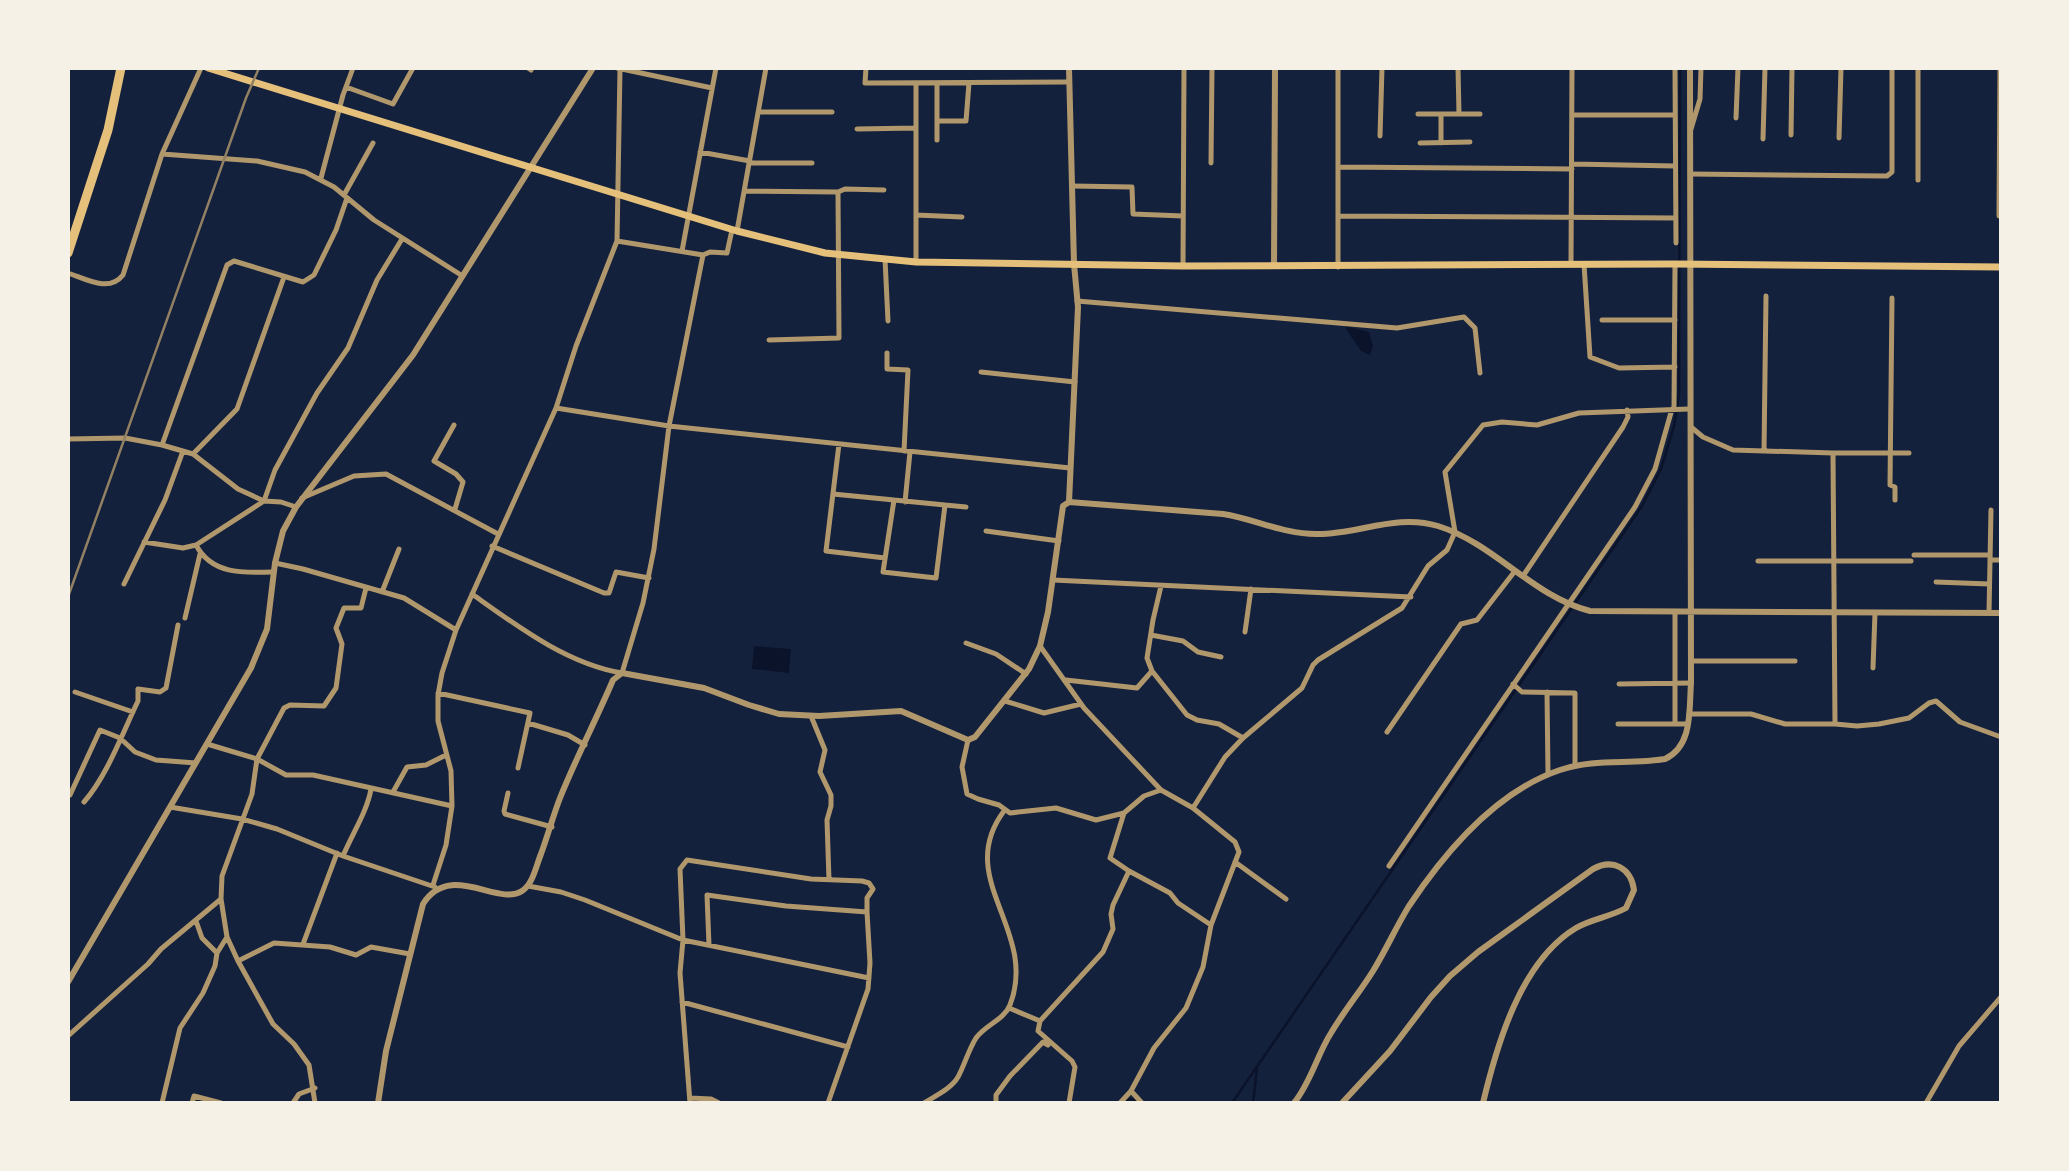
<svg xmlns="http://www.w3.org/2000/svg" width="2069" height="1171" font-family="'Playfair Display',serif">
  <style>
    .water { fill: #0b132b }
    .lines { fill: none; stroke-linecap: round; stroke-linejoin: round }
    .stream { stroke: #0b132b; stroke-width: 2.5 }
    .minor { stroke: #b1986c; stroke-width: 5 }
    .tertiary { stroke: #b1986c; stroke-width: 6 }
    .secondary { stroke: #e5c07b; stroke-width: 7 }
    .trunk { stroke: #e5c07b; stroke-width: 9 }
    .rail { stroke: #918062; stroke-width: 2.5 }
  </style>
  <rect width="100%" height="100%" fill="#14213d"/>
  <path class="water" d="M1346 326 1369 332 1373 346 1370 355 1361 351 1346 329Z
    M754 646 791 649 789 673 752 669Z"/>
  <g class="lines">
    <path class="stream" d="M1124 1103 1128 1099 1136 1100
      M1232 1103 1642 506 1661 469 1674 426 1679 394 1680 68
      M1253 1103 1257 1068"/>
    <path class="minor" d="M528 68 531 70
      M617 68 712 88
      M866 68 865 83 1069 82
      M1338 68V267
      M1458 68 1459 114
      M1675 68 1676 243
      M1918 68V180
      M346 87 393 104 413 68
      M759 112H832
      M1418 114H1480
      M1441 114V143
      M1572 115H1674
      M1736 118 1738 68
      M937 121H966L969 83
      M857 129 916 128
      M1691 129 1700 99 1701 68
      M1791 135 1792 68
      M1380 136 1382 68
      M1839 138 1841 68
      M1763 139 1765 68
      M937 140V83
      M1420 143 1470 142
      M700 152 750 161
      M162 154 257 161 305 172 334 187 374 220 461 275
      M750 163H812
      M1211 163 1212 68
      M1572 164 1675 166
      M1338 167 1572 169
      M1690 174 1887 176 1892 172V68
      M321 178 343 95 353 68
      M1072 186 1132 187 1133 214 1183 216
      M744 191 838 192 839 338 769 340
      M838 192 845 189 884 190
      M344 195 373 143
      M916 215 962 217
      M1338 216 1676 218
      M1999 216 2000 68
      M737 231 766 68
      M682 251 716 68
      M703 255 710 252 727 253 732 230
      M885 259 888 321
      M916 262V83
      M1571 264 1572 68
      M1584 264 1590 357 1619 368 1675 367
      M1183 266 1184 68
      M68 273C86 279 109 293 123 275L162 154 201 68
      M1892 298 1890 485 1895 487V500
      M1077 301 1397 328 1464 317 1475 328 1480 373
      M1602 320H1675
      M887 353V369L908 370 904 451
      M981 372 1075 382
      M556 408 669 426 1070 468
      M1674 409 1675 264
      M454 425 434 461 456 474 463 482 455 509
      M1691 427 1703 437 1733 450 1833 453 1835 724
      M68 439 125 438 162 445
      M839 444 826 551 885 558
      M1764 451 1766 296
      M1833 453H1909
      M193 454 237 409 284 277
      M833 494 945 505
      M302 498 354 476 386 474 498 534
      M894 500 883 572 936 578 945 505 966 507
      M905 502 910 452
      M296 507 281 502 264 501 238 489 193 454 162 445 227 265 234 261 303 282 314 275 336 230 347 198
      M986 531 1059 541
      M144 542 183 548 196 545 264 501 275 470 317 393 348 348 377 280 402 239
      M196 545C212 575 244 573 274 572
      M492 546 604 593H609L616 572 649 578
      M1914 555H1990
      M1990 560H2001
      M1758 561H1911
      M275 563 303 569 404 598 456 630
      M1523 576 1623 427 1628 417 1627 410
      M1053 580 1411 597
      M1936 582 1989 584
      M124 584 165 500 183 451
      M1161 586 1153 620 1147 658 1152 671 1187 715 1197 720 1219 724 1243 738
      M382 592 399 549
      M472 594C517 626 567 664 622 673L643 603 654 549 669 426 703 255 617 241
      M1675 612V724
      M1989 613 1991 510
      M185 618 200 554
      M1245 632 1251 589
      M1151 635 1183 641 1198 652 1221 657
      M966 643 996 654 1026 674
      M1040 646 1084 708 1161 790 1193 808 1235 842 1239 852 1211 925 1203 967 1186 1008 1154 1048 1131 1091 1120 1103
      M1691 661H1795
      M1873 668 1875 613
      M1066 680 1137 688 1152 671
      M1513 684 1522 692 1575 693V766
      M1619 684 1691 683
      M75 692 133 712
      M1547 692 1548 774
      M438 693 530 713 518 768
      M1005 701 1044 713 1081 704
      M1689 714H1751L1785 724H1835L1857 726 1879 724 1909 718 1929 703 1936 701 1960 722 2001 737
      M811 716 825 750 820 772 831 795V806L827 820 829 880
      M528 723 568 735 585 745
      M1618 724H1687
      M1387 732 1461 624 1477 620 1515 571
      M968 740 962 767 967 794 978 799 999 805 1010 813 1056 808 1096 820 1124 813 1144 796 1161 790
      M207 744 257 759 286 775H313L452 806
      M393 792 407 767 426 765 446 755
      M508 793 504 811 505 814 552 827
      M70 795 100 730 120 738 135 752 156 760 196 763
      M84 802C107 776 122 734 138 701V689L160 692 166 688 178 625
      M170 807 242 819 277 829 343 856 435 887
      M1193 808 1225 757 1243 738 1302 688 1313 665 1318 660 1402 608 1428 566 1447 550 1455 532 1445 472 1483 425 1502 422 1537 425 1579 413 1689 409
      M1124 813 1110 858 1129 871 1170 893 1178 903 1211 925
      M343 856C352 834 367 812 371 789
      M1235 862 1286 899
      M1389 866 1635 507 1655 469 1672 409
      M433 885 446 845 452 806 451 771 438 721V695L442 673 456 630 556 408 576 346 617 241 620 69
      M528 886 561 892 585 900 683 940 869 978
      M303 944 337 853
      M709 945 707 895 786 906 867 912
      M217 953 227 937
      M238 961 274 943 330 947 356 955 371 947 410 954
      M682 1002 848 1047
      M1009 1008 1040 1021
      M68 1036 148 964 161 949 221 899
      M1131 1091 1142 1103
      M690 1098 711 1099 719 1103
      M162 1103 180 1028 203 993 215 966 217 953 202 938 196 921
      M192 1103 194 1096 221 1103
      M293 1103 299 1094 315 1088
      M315 1103 309 1065 294 1044 273 1024 238 961 227 937 221 899 222 876 252 794 257 759 284 708 290 705 324 706 336 688 342 644 336 628 344 608H361L366 588
      M690 1103 680 973 683 940 680 869 687 860 811 879 862 881 869 883 873 889 867 898V912L870 963 868 989 828 1103
      M924 1103C935 1096 951 1089 958 1077 965 1064 968 1051 976 1038 985 1025 1004 1020 1010 1005 1039 930 953 879 1004 811
      M996 1103V1095L1010 1076 1043 1042 1048 1045
      M1069 1103 1075 1067 1072 1061 1038 1031 1040 1021 1103 952 1113 929 1111 914 1113 905 1129 871
      M1926 1103 1959 1046 2001 997"/>
    <path class="tertiary" d="M1274 266 1275 68
      M1069 502 1223 514C1255 519 1283 534 1316 534 1357 535 1396 513 1438 526 1495 544 1532 596 1590 611L2001 613
      M68 982 251 668 267 629 275 563 283 531 296 507 413 355 593 68
      M378 1103 386 1051 423 904C450 861 498 907 522 891 533 884 536 866 541 854 548 835 553 816 560 798 576 758 596 720 613 680L622 673 704 688 749 705 779 714 819 716 901 711 968 740 975 737 1029 669 1040 646 1048 612 1063 506 1069 502 1078 307 1074 264 1069 68
      M1294 1103C1311 1082 1317 1055 1331 1033 1344 1011 1360 992 1373 971 1386 950 1396 927 1409 906 1445 852 1497 791 1560 770 1595 758 1630 765 1665 759 1693 746 1689 710 1691 683L1690 68
      M1342 1103 1390 1051 1431 997 1450 976 1478 952 1593 869C1613 858 1631 868 1634 890L1626 908C1610 917 1591 919 1576 928 1521 961 1497 1044 1483 1103"/>
    <path class="secondary" d="M208 68 737 231 825 253 916 262 1183 266 1675 264 2001 267"/>
    <path class="trunk" d="M68 253 108 130 121 68"/>
    <path class="rail" d="M68 597 246 98 259 68"/>
  </g>
  <rect width="2069" height="1171" fill="none" stroke="#f6f1e7" stroke-width="140"/>
</svg>
